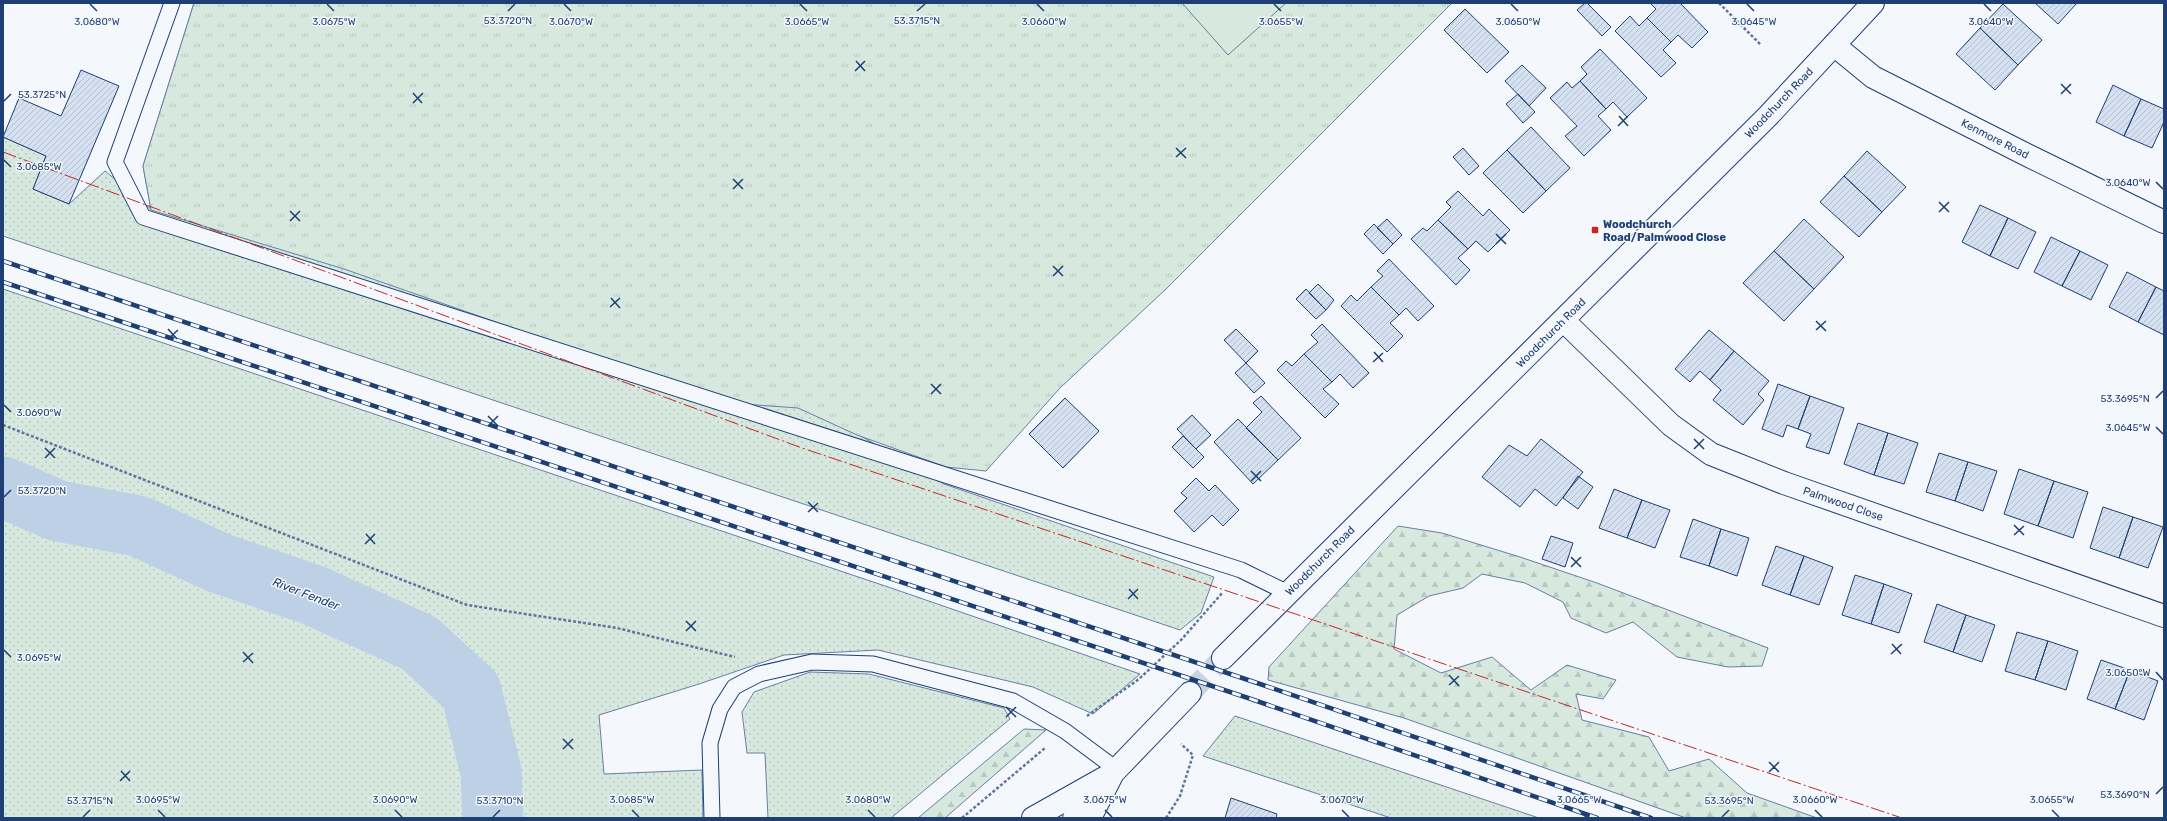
<svg xmlns="http://www.w3.org/2000/svg" width="2167" height="821" font-family="Rubik,sans-serif">
  <style>
    .grass { fill: url(#grass-dots); stroke: #687fa3 }
    .forest { fill: url(#forest-firs); stroke: #687fa3 }
    .park { fill: url(#park-tufts); stroke: #687fa3 }
    .pitch { fill: #d7e8df; stroke: #687fa3 }
    .lines { fill: none; stroke-linecap: round; stroke-linejoin: round }
    .river { stroke: #bed0e5; stroke-width: 61 }
    .building { fill: url(#building-hatch); stroke: #1d3f73 }
    .trunk-tunnel { stroke: #c9d2e0; stroke-width: 22; stroke-dasharray: 22 11; stroke-linecap: butt }
    .service-casing { stroke: #1d3f73; stroke-width: 17 }
    .minor-casing { stroke: #1d3f73; stroke-width: 24 }
    .primary-casing { stroke: #1d3f73; stroke-width: 24 }
    .trunk-casing { stroke: #1d3f73; stroke-width: 24 }
    .path { stroke: #5e769c; stroke-width: 2.5; stroke-dasharray: 3 2; stroke-linecap: butt }
    .service { stroke: #f4f7fb; stroke-width: 15 }
    .minor { stroke: #f4f7fb; stroke-width: 22 }
    .primary { stroke: #f4f7fb; stroke-width: 22 }
    .trunk { stroke: #f4f7fb; stroke-width: 22 }
    .rail-casing { stroke: #1d3f73; stroke-width: 4.5 }
    .rail { stroke: #f4f7fb; stroke-width: 3; stroke-dasharray: 9; stroke-linecap: butt }
    .power { stroke: #c62828; stroke-width: 1; stroke-dasharray: 14 3 2 3; stroke-linecap: butt }
    .ticks { fill: none; stroke: #1d3f73; stroke-width: 1.5 }
    .poi-dot { fill: #c62828; stroke: #f4f7fb; stroke-width: 1.5 }
    .labels { text-anchor: middle; dominant-baseline: central; stroke-width: 3; stroke-linejoin: round; paint-order: stroke }
    .street-label { font-size: 11px; fill: #1d3f73; stroke: #f4f7fb }
    .poi-label { font-size: 11px; font-weight: bold; fill: #1d3f73; stroke: #f4f7fb; text-anchor: start }
    .water-label { font-size: 12px; font-style: italic; fill: #1d3f73; stroke: #f4f7fb }
    .ticks-label { font-size: 10px; text-anchor: middle; fill: #1d3f73; stroke: #f4f7fb; stroke-width: 3; stroke-linejoin: round; paint-order: stroke }
  </style>
  <defs>
    <pattern id="grass-dots" width="8" height="8" patternUnits="userSpaceOnUse"><rect width="8" height="8" fill="#d7e8df"/><path d="M2 2h.1M6 6h.1" fill="none" stroke="#b8c8c3" stroke-width="1.8" stroke-linecap="round"/></pattern>
    <pattern id="forest-firs" width="22" height="20" patternUnits="userSpaceOnUse"><rect width="22" height="20" fill="#d7e8df"/><path d="M5 1l3.5 6h-7zM16 11l3.5 6h-7z" fill="#b8c8c3"/></pattern>
    <pattern id="park-tufts" width="24" height="20" patternUnits="userSpaceOnUse"><rect width="24" height="20" fill="#d7e8df"/><path d="M3 7l-1-3M5 7V3M7 7l1-3M15 17l-1-3M17 17v-4M19 17l1-3" fill="none" stroke="#b8c8c3"/></pattern>
    <pattern id="building-hatch" width="6" height="6" patternUnits="userSpaceOnUse"><rect width="6" height="6" fill="#d5e0f0"/><path d="M-1 1l2-2M0 6l6-6M5 7l2-2" fill="none" stroke="#b6c1d1"/></pattern>
  </defs>
  <rect width="100%" height="100%" fill="#f4f7fb"/>
  <path class="grass" d="M194 3 453 247 861 436 944 484 1214 577 1201 613 1180 630 3 236V137L46 156 33 189 69 204 105 171 151 209 143 166Z
    M3 289 894 589 1140 674 1093 714 1033 687 878 650 784 655 699 684 599 715 604 774 702 770 703 818H3Z
    M810 672 869 674 1004 708 1010 719 891 818H768L765 753H747L742 712 754 692Z
    M1235 716 1539 818H1391L1203 756Z"/>
  <path class="forest" d="M1398 526 1442 533 1520 557 1597 583 1768 648 1762 666 1728 667 1677 657 1633 622 1606 633 1571 618 1563 602 1525 583 1482 574 1463 588 1429 596 1397 615 1394 649 1441 673 1492 657 1531 690 1567 665 1616 680 1603 699 1576 694 1582 720 1649 737 1669 771 1709 759 1747 793 1817 818H1686L1404 718 1268 680 1269 667Z
    M1024 729 1046 730 945 818H918Z"/>
  <path class="park" d="M194 3H1452L1166 289 1060 388 986 471 946 467 857 435 798 408 743 404 553 342 344 269 151 210 143 166Z"/>
  <path class="pitch" d="M1182 3H1286L1228 55Z"/>
  <g class="lines">
    <path class="river" d="M3 487 58 511 138 526 219 563 313 595 419 643 471 691 491 772 493 818"/>
  </g>
  <path class="building" d="M1585 3H1587L1611 27 1602 36 1577 10Z
    M1650 3H1680L1708 32 1692 48 1678 35 1671 42 1647 18 1656 9Z
    M2035 3H2077L2058 24Z
    M2003 4 2042 40 2018 65 1980 28Z
    M1465 9 1509 52 1487 73 1444 30Z
    M1630 16 1639 26 1647 18 1671 42 1663 50 1676 63 1661 77 1615 31Z
    M1980 28 2018 65 1995 90 1956 54Z
    M1600 49 1647 98 1627 117 1613 102 1606 109 1580 81 1587 74 1581 67Z
    M1522 65 1546 88 1529 106 1505 81Z
    M81 70 119 86 69 204 33 189 46 156 3 137 19 98 61 116Z
    M1580 81 1606 109 1598 116 1611 130 1584 156 1565 136 1577 126 1550 98 1567 82 1572 88Z
    M2113 85 2141 99 2124 136 2096 122Z
    M1518 94 1535 112 1523 123 1506 104Z
    M2141 99 2164 109V122L2152 148 2124 136Z
    M1531 127 1570 168 1546 191 1507 150Z
    M1463 148 1479 166 1469 175 1453 157Z
    M1507 150 1546 191 1523 213 1483 173Z
    M1867 151 1906 187 1882 212 1844 176Z
    M1844 176 1882 212 1859 237 1820 202Z
    M1458 191 1483 216 1489 209 1510 230 1488 252 1476 241 1468 249 1438 220 1451 207 1446 202Z
    M1980 205 2008 218 1990 256 1962 242Z
    M2008 218 2036 232 2018 269 1990 256Z
    M1387 219 1402 235 1393 244 1377 228Z
    M1804 219 1844 257 1814 289 1774 251Z
    M1438 220 1468 249 1458 258 1470 270 1456 285 1411 239 1423 228 1427 231Z
    M1374 224 1393 244 1383 254 1364 234Z
    M2051 237 2080 251 2062 286 2034 272Z
    M1774 251 1814 289 1784 321 1743 283Z
    M2080 251 2108 265 2091 300 2062 286Z
    M1389 259 1434 306 1418 321 1406 308 1399 315 1371 287 1383 276 1377 271Z
    M2127 272 2156 287 2138 322 2109 307Z
    M1318 284 1334 300 1326 310 1309 293Z
    M1371 287 1399 315 1390 323 1403 336 1387 352 1341 306 1351 295 1357 301Z
    M2156 287 2164 291V335L2138 322Z
    M1306 289 1326 310 1316 319 1296 299Z
    M1322 324 1369 373 1353 388 1340 374 1332 382 1304 354 1318 342 1311 335Z
    M1236 329 1258 351 1246 363 1224 340Z
    M1709 330 1734 351 1710 380 1700 371 1690 382 1675 369Z
    M1734 351 1769 381 1758 394 1764 400 1743 425 1713 400 1721 390 1710 380Z
    M1304 354 1332 382 1323 389 1339 404 1325 418 1277 370 1286 361 1292 366Z
    M1246 363 1265 383 1254 393 1235 373Z
    M1778 384 1810 396 1798 429 1787 425 1783 437 1762 429Z
    M1261 396 1301 438 1278 460 1246 428 1262 412 1253 403Z
    M1810 396 1844 408 1829 454 1806 447 1811 434 1798 429Z
    M1065 398 1099 431 1063 468 1029 434Z
    M1192 415 1211 435 1196 449 1177 429Z
    M1238 419 1278 460 1253 484 1214 442Z
    M1858 423 1888 433 1874 475 1844 464Z
    M1888 433 1918 443 1904 484 1874 475Z
    M1183 436 1204 457 1193 468 1172 447Z
    M1541 439 1583 472 1556 506 1535 489 1520 507 1482 477 1509 445 1527 456Z
    M1939 453 1968 462 1955 501 1926 492Z
    M1968 462 1997 471 1983 511 1955 501Z
    M2019 469 2054 481 2038 526 2004 514Z
    M1578 476 1593 487 1578 509 1563 498Z
    M1196 478 1209 491 1215 485 1239 510 1223 526 1212 515 1194 532 1174 511 1187 498 1181 493Z
    M2054 481 2088 492 2073 538 2038 526Z
    M1614 489 1642 500 1627 538 1599 528Z
    M1642 500 1670 510 1655 548 1627 538Z
    M2103 507 2133 517 2119 558 2090 548Z
    M2133 517 2163 527 2148 568 2119 558Z
    M1693 519 1721 529 1709 566 1680 557Z
    M1721 529 1749 538 1737 576 1709 566Z
    M1551 536 1573 543 1565 567 1542 559Z
    M1776 546 1804 556 1790 595 1762 585Z
    M1804 556 1833 567 1819 605 1790 595Z
    M1855 575 1884 584 1871 624 1842 615Z
    M1884 584 1912 594 1899 633 1871 624Z
    M1937 604 1966 615 1953 652 1924 642Z
    M1966 615 1995 625 1982 662 1953 652Z
    M2017 632 2048 641 2035 680 2005 671Z
    M2048 641 2078 651 2066 690 2035 680Z
    M2101 660 2130 670 2115 709 2087 699Z
    M2130 670 2158 681 2144 720 2115 709Z
    M1231 798 1277 814 1276 818H1225Z"/>
  <g class="lines">
    <path class="trunk-tunnel" d="M1190 693 1223 658"/>
    <g class="service-casing">
      <path id="service" d="M172 3 115 162 143 217 1241 570 1288 593
        M712 818 710 743 720 709 734 687 759 674 812 662 873 664 1013 701 1065 731 1116 769"/>
    </g>
    <g class="minor-casing">
      <path id="minor" d="M1834 45 1873 77 2027 155 2164 222
        M1564 321 1671 425 1711 454 1784 483 2164 616"/>
    </g>
    <g class="primary-casing">
      <path id="primary" d="M1074 818 1103 784"/>
    </g>
    <g class="trunk-casing">
      <path id="trunk" d="M1223 658 1768 116 1873 3
        M1033 818 1113 773
        M1090 818 1113 773 1190 693"/>
    </g>
    <path class="path" d="M1719 3 1761 45
      M3 425 467 605 617 628 735 657
      M1087 716 1139 679 1181 640 1223 592
      M962 818 1045 748
      M1166 818 1180 796 1193 755 1181 744"/>
    <use href="#service" class="service"/>
    <use href="#minor" class="minor"/>
    <use href="#primary" class="primary"/>
    <use href="#trunk" class="trunk"/>
    <g class="rail-casing">
      <path id="rail" d="M3 261 1263 685 1651 818
        M3 282 1248 698 1597 818"/>
    </g>
    <use href="#rail" class="rail"/>
    <path class="power" d="M3 152 802 448 1902 818"/>
  </g>
  <path class="ticks" d="M90 4 97 11M327 4 334 11M564 4 571 11M800 4 807 11M1037 4 1044 11M1274 4 1281 11M1511 4 1518 11M1747 4 1754 11M1984 4 1991 11M508 11 515 4M917 11 925 4M856 61 865 71M855 71 865 61M2061 84 2071 94M413 93 422 103M2061 94 2071 84M4 101 11 94M413 103 423 93M1619 116 1628 126M1618 126 1628 116M1176 148 1186 158M1176 157 1186 148M4 160 11 167M733 179 743 189M2156 182 2163 189M733 189 743 179M1939 202 1949 212M290 211 300 221M1939 212 1949 202M290 221 300 211M1496 234 1506 244M1496 244 1506 234M1053 266 1063 276M1053 276 1063 266M611 298 620 308M610 307 620 298M1816 321 1826 331M168 329 177 339M1816 330 1826 321M168 339 178 330M1374 352 1383 362M1373 362 1383 353M931 384 941 394M931 394 941 384M2156 398 2163 391M4 405 11 412M488 416 498 426M488 426 498 416M2156 427 2163 434M1694 439 1704 449M45 448 55 458M1694 449 1704 439M45 458 55 448M1251 471 1261 481M1251 481 1261 471M4 497 11 490M808 502 818 512M808 512 818 503M2014 525 2024 535M366 534 375 544M2014 535 2024 526M365 544 375 534M1571 557 1581 567M1571 567 1581 557M1129 589 1138 599M1128 599 1138 589M686 621 696 631M686 631 696 621M1892 644 1901 654M4 650 11 657M243 652 253 663M1891 654 1902 644M243 662 253 653M2156 672 2163 680M1449 675 1459 686M1449 685 1459 676M1006 707 1016 717M1006 717 1016 707M563 739 573 749M563 749 573 739M1769 762 1779 772M121 771 130 781M1769 772 1779 762M120 781 130 771M2156 794 2163 787M158 810 165 817M395 810 402 817M632 810 639 817M868 810 875 817M1105 810 1112 817M1342 810 1349 817M1579 810 1586 817M1815 810 1822 817M2052 810 2059 817M83 817 90 810M493 817 500 810M1722 817 1729 810"/>
  <rect class="poi-dot" x="1591" y="226" width="8" height="8" rx="2"/>
  <g class="labels">
    <g class="street-label">
      <text transform="translate(1779 103) rotate(-46)">Woodchurch Road</text>
      <text transform="translate(1995 139) rotate(27)">Kenmore Road</text>
      <text transform="translate(1551 333) rotate(-45)">Woodchurch Road</text>
      <text transform="translate(1843 504) rotate(19)">Palmwood Close</text>
      <text transform="translate(1320 561) rotate(-45)">Woodchurch Road</text>
    </g>
    <g class="poi-label">
      <text x="1603" y="224">Woodchurch<tspan x="1603" dy="13">Road/Palmwood Close</tspan></text>
    </g>
    <g class="water-label">
      <text transform="translate(306 594) rotate(21)">River Fender</text>
    </g>
  </g>
  <g class="ticks-label">
    <text x="508" y="24">53.3720°N</text>
    <text x="917" y="24">53.3715°N</text>
    <text x="1754" y="25">3.0645°W</text>
    <text x="97" y="25">3.0680°W</text>
    <text x="334" y="25">3.0675°W</text>
    <text x="571" y="25">3.0670°W</text>
    <text x="807" y="25">3.0665°W</text>
    <text x="1044" y="25">3.0660°W</text>
    <text x="1281" y="25">3.0655°W</text>
    <text x="1518" y="25">3.0650°W</text>
    <text x="1991" y="25">3.0640°W</text>
    <text x="42" y="98">53.3725°N</text>
    <text x="39" y="170">3.0685°W</text>
    <text x="2128" y="186">3.0640°W</text>
    <text x="2125" y="402">53.3695°N</text>
    <text x="39" y="416">3.0690°W</text>
    <text x="2128" y="431">3.0645°W</text>
    <text x="42" y="494">53.3720°N</text>
    <text x="39" y="661">3.0695°W</text>
    <text x="2128" y="676">3.0650°W</text>
    <text x="2125" y="798">53.3690°N</text>
    <text x="158" y="803">3.0695°W</text>
    <text x="395" y="803">3.0690°W</text>
    <text x="632" y="803">3.0685°W</text>
    <text x="868" y="803">3.0680°W</text>
    <text x="1105" y="803">3.0675°W</text>
    <text x="1342" y="803">3.0670°W</text>
    <text x="1579" y="803">3.0665°W</text>
    <text x="1815" y="803">3.0660°W</text>
    <text x="2052" y="803">3.0655°W</text>
    <text x="90" y="804">53.3715°N</text>
    <text x="500" y="804">53.3710°N</text>
    <text x="1729" y="804">53.3695°N</text>
  </g>
  <rect width="2167" height="821" fill="none" stroke="#1d3f73" stroke-width="8"/>
</svg>
